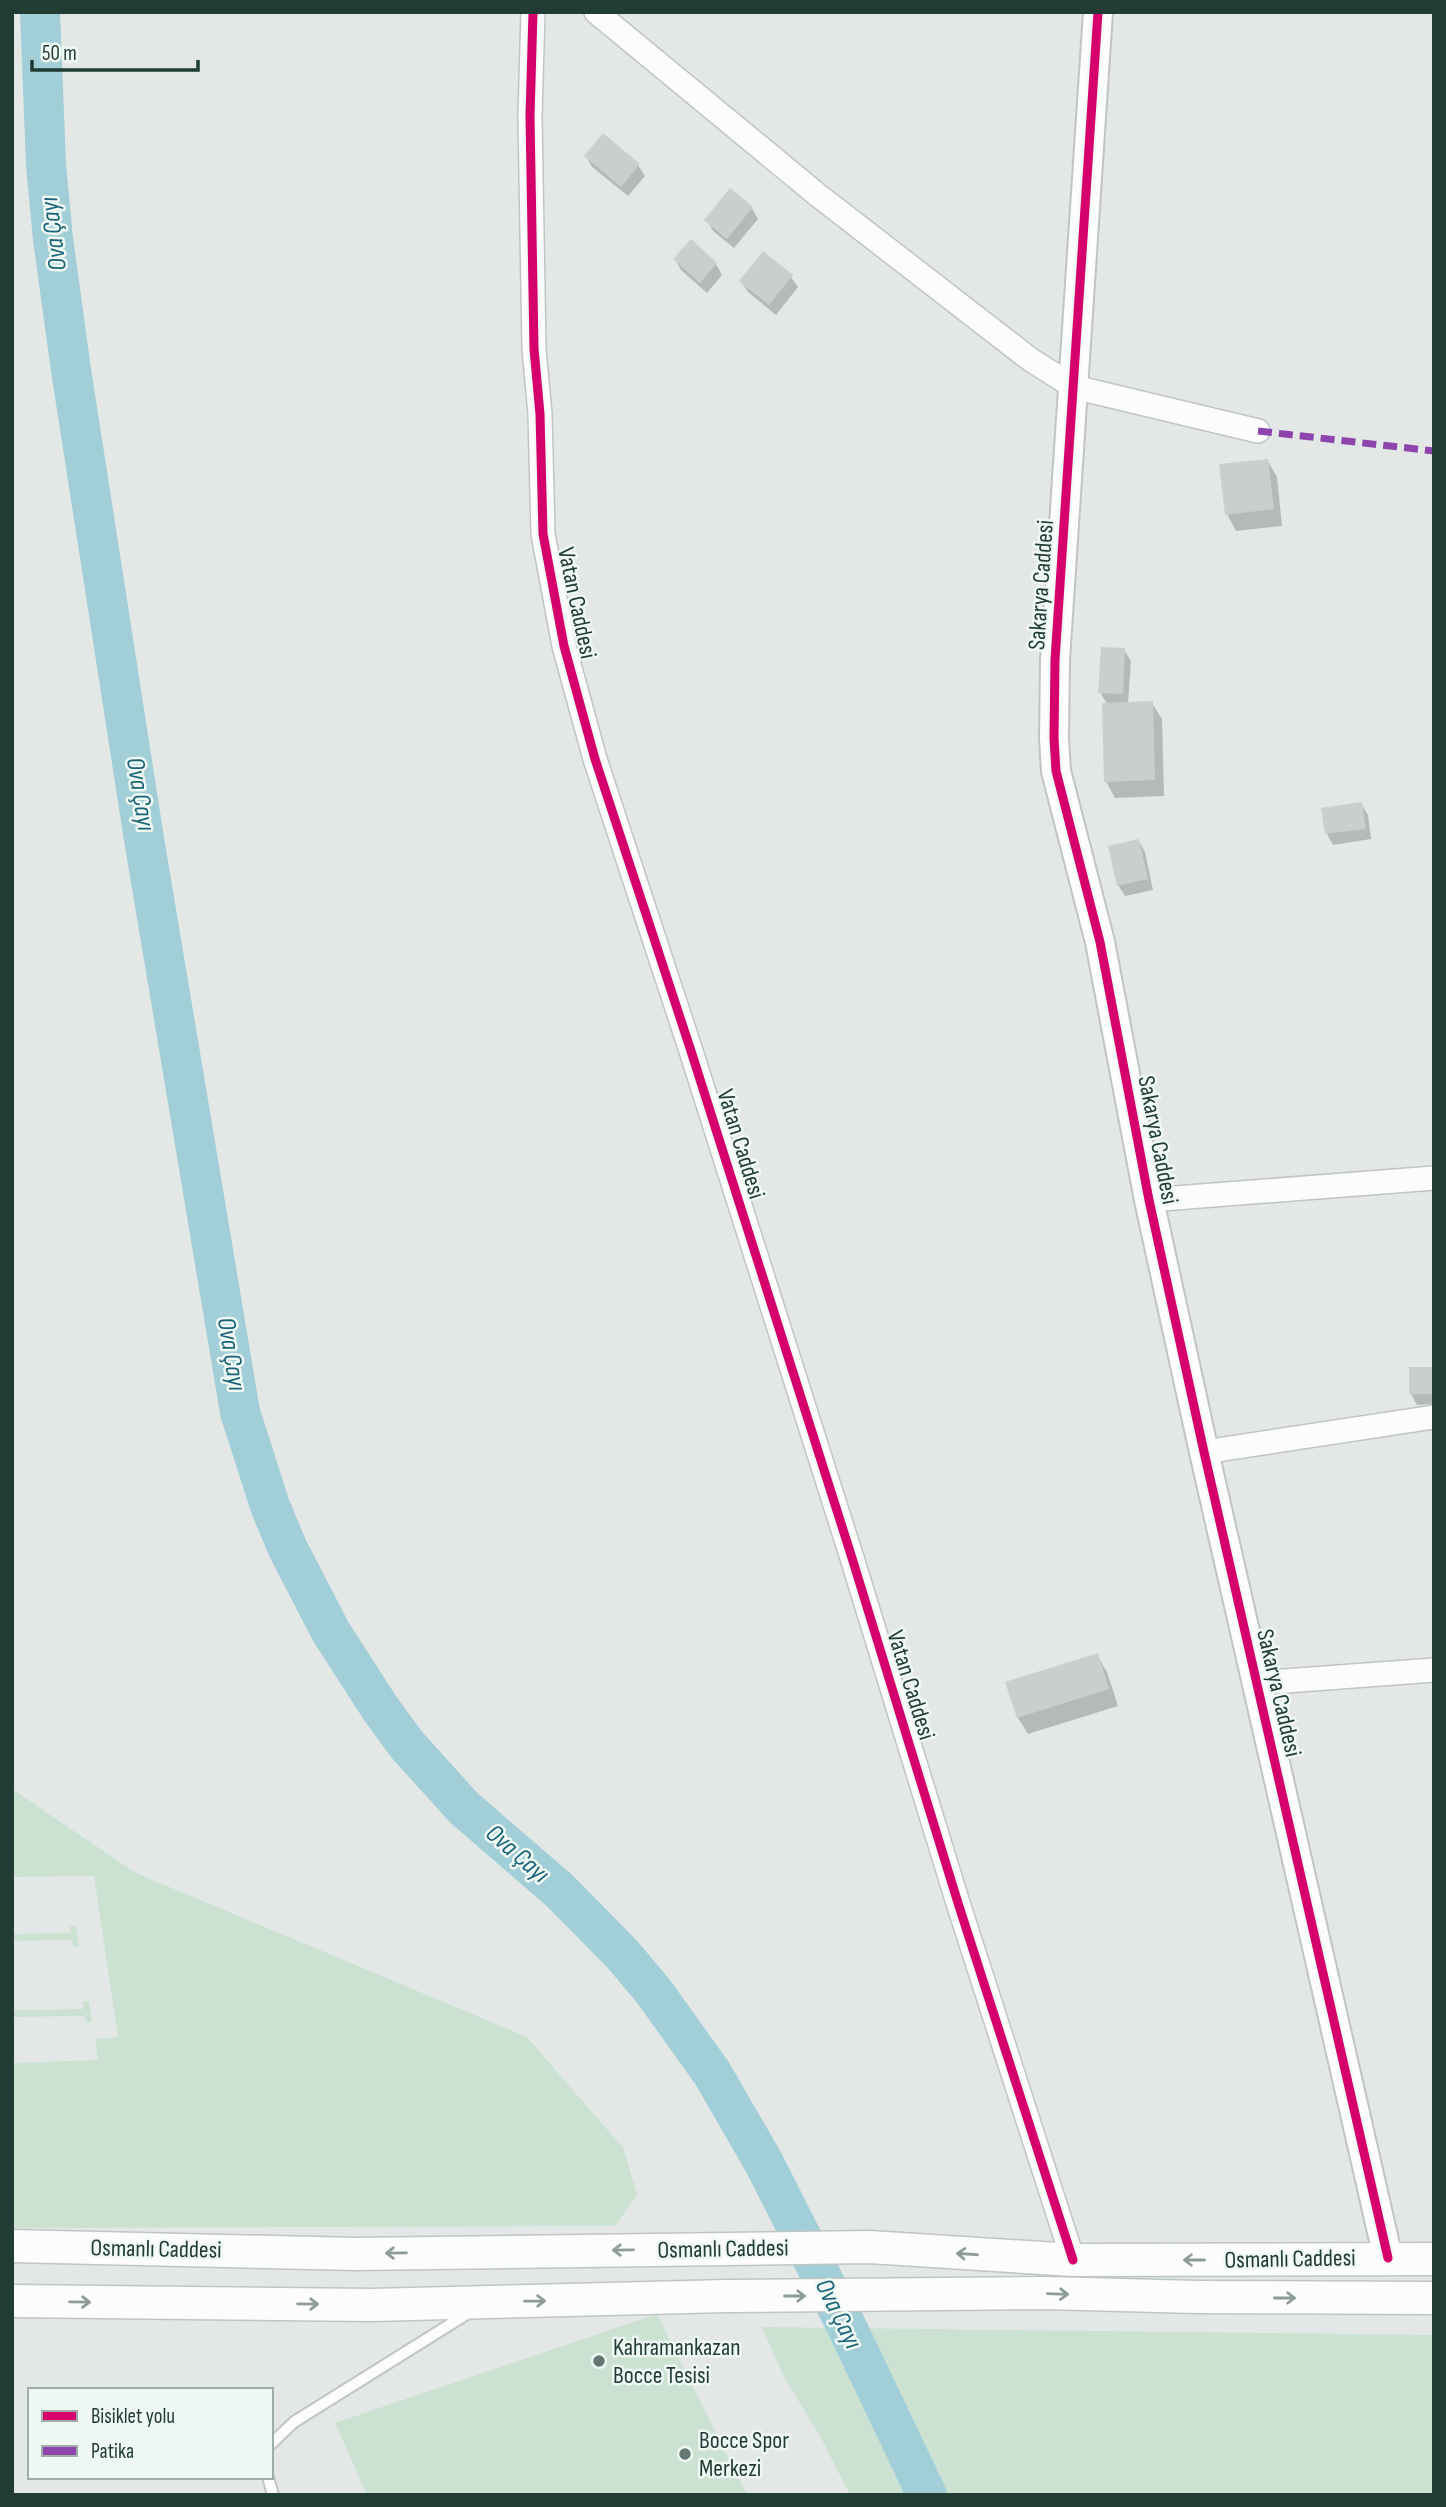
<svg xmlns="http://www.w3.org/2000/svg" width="1446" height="2507" font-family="'Sofia Sans Condensed',sans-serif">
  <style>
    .green { fill: #cbe2d3 }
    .shadow { fill: #0003 }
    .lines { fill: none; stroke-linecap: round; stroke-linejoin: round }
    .river { stroke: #a2ced8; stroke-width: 40 }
    .building { fill: #cacfcd }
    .service-casing { stroke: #c0c5c3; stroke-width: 14 }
    .minor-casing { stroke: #c0c5c3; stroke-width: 26 }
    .tertiary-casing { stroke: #c0c5c3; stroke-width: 32 }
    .secondary-casing { stroke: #bec6c3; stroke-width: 35 }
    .service { stroke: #fbfcfb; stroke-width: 10 }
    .minor { stroke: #fbfcfb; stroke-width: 23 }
    .tertiary { stroke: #fbfcfb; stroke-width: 28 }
    .secondary { stroke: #fbfcfb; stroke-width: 32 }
    .quiet { stroke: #8e44ad; stroke-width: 7; stroke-dasharray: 14 7; stroke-linecap: butt }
    .cycleway-casing { stroke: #f0f8f4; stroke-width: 13 }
    .cycleway { stroke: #d6006c; stroke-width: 9 }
    .oneway { stroke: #8e9c98 }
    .poi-dot { fill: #647873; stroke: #f0f8f4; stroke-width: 2.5 }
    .labels { text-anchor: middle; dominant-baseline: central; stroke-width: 5; stroke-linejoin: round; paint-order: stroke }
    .street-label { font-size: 24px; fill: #203c35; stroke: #f0f8f4 }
    .poi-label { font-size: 24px; fill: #203c35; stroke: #f0f8f4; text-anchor: start }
    .water-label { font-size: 26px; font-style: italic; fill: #196478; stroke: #f0f8f4 }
  </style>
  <rect width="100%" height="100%" fill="#e3e8e6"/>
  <path class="green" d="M12 1789 136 1873 527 2037 624 2149 637 2195 615 2226 12 2228V2063L98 2060 95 2039 118 2037 94 1876 12 1877Z
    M70 1926H76L79 1947H73L72 1940 12 1941V1934L71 1933Z
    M83 2001H89L92 2022H86L84 2016 12 2017V2010L83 2009Z
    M657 2314 747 2495H367L335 2423Z
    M762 2327 1434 2335V2495H850L820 2436 784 2377Z"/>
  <path class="shadow" d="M586 156 638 165 645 176 628 196 592 167Z
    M752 208 758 219 734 248 713 231 707 220Z
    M691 242 716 264 722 275 707 293 681 270 675 259Z
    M791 277 798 287 776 315 748 292 741 281Z
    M1267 460 1277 477 1282 526 1236 531 1227 514Z
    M1124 650 1131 661 1128 703H1152L1162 719 1164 796 1115 798 1106 781 1107 704 1100 692Z
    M1361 804 1368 815 1371 839 1333 845 1327 834 1323 809Z
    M1139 841 1145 852 1153 890 1125 896 1118 885Z
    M1432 1369 1434 1372V1404L1417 1405 1411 1394Z
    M1097 1655 1107 1672 1118 1706 1028 1734 1018 1718 1007 1683Z"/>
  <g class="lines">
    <path class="river" d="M40 12 46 165 53 239 71 370 144 839 240 1412 270 1506 288 1549 331 1632 380 1708 407 1745 464 1808 560 1891 623 1955 654 1992 712 2073 764 2163 845 2323 927 2495"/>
  </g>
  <path class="building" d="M603 133 640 164 621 187 584 156Z
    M730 188 753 207 727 239 704 220Z
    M691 239 717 263 700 283 673 259Z
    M763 251 793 275 769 305 739 281Z
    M1268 459 1274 509 1225 515 1219 464Z
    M1101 647 1125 648 1123 694 1098 693Z
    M1153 701 1155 780 1104 782 1102 703Z
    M1362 802 1366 829 1325 834 1321 808Z
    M1139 839 1148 879 1117 886 1108 846Z
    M1409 1367H1433V1394H1409Z
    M1098 1653 1109 1689 1017 1718 1005 1682Z"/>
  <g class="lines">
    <g class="service-casing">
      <path id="service" d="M271 2444 294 2422 470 2312
        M268 2477 273 2495"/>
    </g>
    <g class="minor-casing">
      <path id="minor" d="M533 12 530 116 534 349 540 414 543 534 564 646 595 759 691 1051 852 1558 958 1903 1073 2260
        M596 12 819 196 1031 360 1074 387 1258 431
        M1149 1200 1434 1178
        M1204 1452 1434 1417
        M1258 1683 1434 1670"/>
    </g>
    <g class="tertiary-casing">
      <path id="tertiary" d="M1098 12 1055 660 1054 738 1056 771 1100 942 1149 1200 1204 1452 1388 2258"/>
    </g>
    <g class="secondary-casing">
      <path id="secondary" d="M12 2246 356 2254 870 2247 1073 2260 1434 2259
        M12 2301 372 2305 727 2296 1045 2293 1197 2297 1434 2298"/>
    </g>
    <use href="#service" class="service"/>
    <use href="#minor" class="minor"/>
    <use href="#tertiary" class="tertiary"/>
    <use href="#secondary" class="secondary"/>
    <path class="quiet" d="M1258 431 1434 451"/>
    <g class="cycleway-casing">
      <path id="cycleway" d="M533 12 530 116 534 349 540 414 543 534 564 646 595 759 691 1051 852 1558 958 1903 1073 2260
        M1098 12 1055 660 1054 738 1056 771 1100 942 1149 1200 1204 1452 1388 2258"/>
    </g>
    <use href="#cycleway" class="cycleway"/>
  </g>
  <defs><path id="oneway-shaft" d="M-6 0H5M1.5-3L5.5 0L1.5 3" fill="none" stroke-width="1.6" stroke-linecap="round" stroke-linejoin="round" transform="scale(1.75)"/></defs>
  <g class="oneway">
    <use href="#oneway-shaft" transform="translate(623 2250) rotate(179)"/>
    <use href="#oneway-shaft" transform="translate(396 2253) rotate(179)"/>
    <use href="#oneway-shaft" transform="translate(967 2254) rotate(-176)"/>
    <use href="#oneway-shaft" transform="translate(1194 2260) rotate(-180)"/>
    <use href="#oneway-shaft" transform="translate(1058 2294) rotate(2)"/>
    <use href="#oneway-shaft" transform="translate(795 2296)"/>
    <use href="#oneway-shaft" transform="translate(1285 2298)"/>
    <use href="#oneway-shaft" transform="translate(535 2301) rotate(-1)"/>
    <use href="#oneway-shaft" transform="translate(80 2302) rotate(1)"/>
    <use href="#oneway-shaft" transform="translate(308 2304) rotate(1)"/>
  </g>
  <g class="poi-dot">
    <circle cx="599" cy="2361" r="7"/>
    <circle cx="685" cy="2454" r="7"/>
  </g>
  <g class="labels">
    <g class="street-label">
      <text transform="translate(1041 585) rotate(-86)">Sakarya Caddesi</text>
      <text transform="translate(577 603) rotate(78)">Vatan Caddesi</text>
      <text transform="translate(1158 1140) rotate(79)">Sakarya Caddesi</text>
      <text transform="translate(741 1144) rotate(73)">Vatan Caddesi</text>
      <text transform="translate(911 1685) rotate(73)">Vatan Caddesi</text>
      <text transform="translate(1279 1693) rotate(77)">Sakarya Caddesi</text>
      <text transform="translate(156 2249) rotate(1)">Osmanlı Caddesi</text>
      <text transform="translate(723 2249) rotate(-1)">Osmanlı Caddesi</text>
      <text transform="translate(1290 2259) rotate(-1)">Osmanlı Caddesi</text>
    </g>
    <g class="poi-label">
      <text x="613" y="2347">Kahramankazan<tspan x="613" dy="28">Bocce Tesisi</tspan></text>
      <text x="699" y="2440">Bocce Spor<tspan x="699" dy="28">Merkezi</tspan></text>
    </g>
    <g class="water-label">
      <text transform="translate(54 234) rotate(-97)">Ova Çayı</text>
      <text transform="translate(140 794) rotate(81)">Ova Çayı</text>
      <text transform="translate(231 1354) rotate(81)">Ova Çayı</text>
      <text transform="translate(517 1854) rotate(41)">Ova Çayı</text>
      <text transform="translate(838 2314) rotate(64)">Ova Çayı</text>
    </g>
  </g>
  <rect width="1446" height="2507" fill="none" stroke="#203c35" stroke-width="28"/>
  <rect x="28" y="2388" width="245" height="91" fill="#f0f8f4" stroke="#9dada8" stroke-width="2"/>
  <rect x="42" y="2411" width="35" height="10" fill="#d6006c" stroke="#9dada8" stroke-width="2"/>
  <text x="91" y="2423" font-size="21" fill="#203c35">Bisiklet yolu</text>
  <rect x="42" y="2446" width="35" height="10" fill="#8e44ad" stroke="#9dada8" stroke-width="2"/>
  <text x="91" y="2458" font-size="21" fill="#203c35">Patika</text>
  <path d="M32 60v10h166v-10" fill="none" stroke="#203c35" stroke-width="3.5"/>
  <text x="42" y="60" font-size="21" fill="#203c35" stroke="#f0f8f4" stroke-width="5" paint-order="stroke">50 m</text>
</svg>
